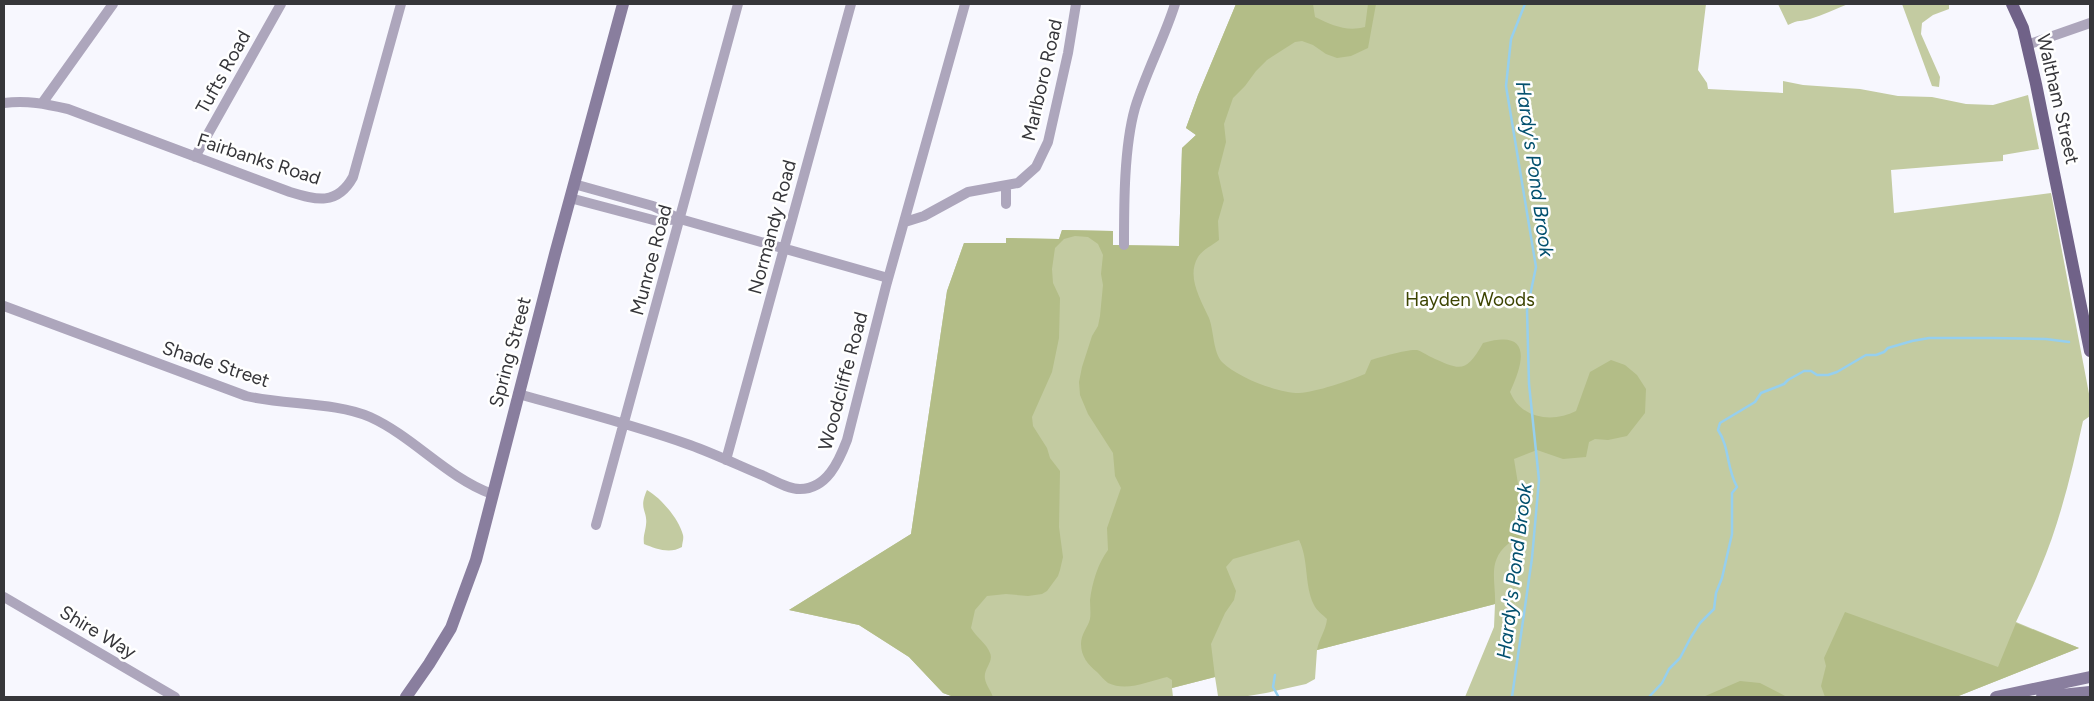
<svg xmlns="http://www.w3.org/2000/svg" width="2094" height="701" font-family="Figtree,sans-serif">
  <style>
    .green { fill: #c3cba1 }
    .forest { fill: #b3bd87 }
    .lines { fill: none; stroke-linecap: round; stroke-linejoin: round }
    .stream { stroke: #96cfee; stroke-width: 2.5 }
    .street { stroke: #ada6bc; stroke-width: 10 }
    .secondary { stroke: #897e9e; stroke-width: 12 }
    .primary { stroke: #706288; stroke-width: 12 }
    .labels { text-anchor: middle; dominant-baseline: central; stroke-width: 5; stroke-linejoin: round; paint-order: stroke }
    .street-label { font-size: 19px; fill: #36363a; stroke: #fff }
    .park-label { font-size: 19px; fill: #3d4402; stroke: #fff }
    .water-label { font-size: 20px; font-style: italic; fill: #03506e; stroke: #fff }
  </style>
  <rect width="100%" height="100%" fill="#f7f7fe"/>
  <path class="green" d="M1236 4H1706L1698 70 1707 83 1708 89 1783 93V81L1803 85 1860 89 1898 96 1932 97 1966 104 1993 105 2028 95 2039 149 2003 155V161L1891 170 1894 213 2051 193 2090 399V416L2083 421C2072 471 2060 522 2040 569 2033 587 2024 605 2016 622L2079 648 1956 697H1465L1494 627 1495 604 1317 650 1315 679 1306 684 1266 693 1242 697H1220L1218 696 1215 677 1172 688 1173 697H954L943 693 909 657 859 625 789 610 911 534 947 291 964 243H1006V238L1059 239 1062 230 1113 231V245L1179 246 1182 148 1196 135 1186 128 1198 95Z
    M1778 4H1848C1835 9 1823 15 1810 19 1801 22 1799 19 1788 25Z
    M1902 4H1949V9L1933 15 1922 23 1921 34 1940 77 1939 87 1932 86Z
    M647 490C661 498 679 519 683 535 684 539 682 543 682 547 670 554 656 549 644 544 643 536 645 533 646 525 648 510 638 510 647 490Z"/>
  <path class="forest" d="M1236 4H1313L1315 17C1332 25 1346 32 1365 27L1368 4H1376L1368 48 1351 56 1337 58 1326 54 1313 45 1302 41 1295 42 1267 60 1256 71 1245 86 1233 98 1224 124 1226 142 1218 173 1224 200 1218 221 1219 240C1213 245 1202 250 1198 257 1186 277 1201 300 1209 318 1214 331 1213 352 1222 362 1237 377 1277 393 1299 393 1316 392 1349 381 1365 374L1371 360C1381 357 1407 349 1417 350 1421 351 1427 355 1431 357 1461 371 1466 373 1483 343 1531 329 1525 360 1510 392 1521 419 1553 423 1576 411L1590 372 1611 360 1625 365 1637 375 1646 389 1645 413 1627 436 1608 440 1595 439 1589 442 1586 457 1563 459 1537 450 1514 459 1519 490 1527 517 1526 535C1520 538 1513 540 1508 544 1487 561 1496 581 1495 604L1317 650C1319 639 1326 630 1327 619 1323 615 1316 610 1314 605 1304 585 1309 560 1299 540L1233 559 1226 567 1236 591 1234 600 1225 613 1211 644 1215 677 1172 688V680L1167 677C1149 681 1127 692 1108 683 1104 680 1101 676 1097 672 1088 665 1081 656 1081 644 1081 634 1088 627 1090 619 1091 613 1090 606 1090 600 1092 583 1098 563 1108 550L1107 528 1121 488 1115 476 1113 453 1088 414 1080 395 1079 382 1082 367 1092 336 1098 326 1100 316 1103 285 1101 274 1103 255 1098 244 1088 237 1075 236 1064 239 1055 248 1052 269 1053 283 1060 298 1059 338 1052 372 1032 417 1033 426 1047 448 1050 458 1060 471 1059 527 1063 557 1060 570 1058 576 1047 591 1042 594 1028 596 1006 594 987 596 975 610 971 628C976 637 987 644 990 653 994 662 983 669 985 679 986 685 991 691 993 697H954L943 693 909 657 859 625 789 610 911 534 947 291 964 243H1006V238L1059 239 1062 230 1113 231V245L1179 246 1182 148 1196 135 1186 128 1198 95Z
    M1845 612 1998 667 2016 623 2079 648 1956 697H1825L1821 686 1826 666 1824 658Z
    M1740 681 1760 683 1787 697H1703Z"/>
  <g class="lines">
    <path class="stream" d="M1275 675 1273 687 1278 696
      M1512 697 1532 558 1539 480 1529 384 1527 310 1536 267 1506 86 1511 39 1525 4
      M1649 697 1662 683 1669 669 1680 658 1691 637 1700 623 1714 609 1716 593 1722 578 1732 534V493L1737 487C1726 467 1730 448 1718 430L1720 423 1755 402 1761 393 1784 384 1788 380 1804 371H1811L1817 375H1828L1837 372 1866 355H1876L1884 352 1888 348 1912 341 1929 338H1992L2046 339 2069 342"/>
    <path class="street" d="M2027 45 2090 23
      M43 102 113 4
      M4 103C27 100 46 104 68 109L290 192C316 200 337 206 353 177L401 4
      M195 157 281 4
      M574 184 653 206 680 219 888 278
      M1006 187V204
      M570 198 657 221 679 219
      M905 222 924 216 968 192 1018 183 1036 167 1048 142 1068 53 1076 4
      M1124 245C1124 204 1124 147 1135 108 1146 72 1164 39 1175 4
      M4 306 246 396C284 405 336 402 370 417 414 437 446 477 492 494
      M518 394C576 410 634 425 690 445 715 454 740 466 764 476 775 481 788 489 800 489 827 489 839 461 847 440L886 286 965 4
      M726 460 851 4
      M596 525 738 4
      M4 597 175 697"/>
    <path class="secondary" d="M406 697 429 664 451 628 476 560 555 254 623 4
      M1996 697 2090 677
      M2042 697 2090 692"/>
    <path class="primary" d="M2012 4 2023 28 2036 84 2090 351"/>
  </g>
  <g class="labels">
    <g class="street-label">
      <text transform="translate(223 72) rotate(-61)">Tufts Road</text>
      <text transform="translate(1042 80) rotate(-77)">Marlboro Road</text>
      <text transform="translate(2058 99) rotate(77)">Waltham Street</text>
      <text transform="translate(259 159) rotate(18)">Fairbanks Road</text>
      <text transform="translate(772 227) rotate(-75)">Normandy Road</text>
      <text transform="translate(651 260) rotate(-75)">Munroe Road</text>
      <text transform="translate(510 352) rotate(-75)">Spring Street</text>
      <text transform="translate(216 364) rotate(18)">Shade Street</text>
      <text transform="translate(843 381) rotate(-75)">Woodcliffe Road</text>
      <text transform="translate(98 632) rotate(31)">Shire Way</text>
    </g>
    <g class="park-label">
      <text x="1470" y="299">Hayden Woods</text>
    </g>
    <g class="water-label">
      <text transform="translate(1535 169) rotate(82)">Hardy's Pond Brook</text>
      <text transform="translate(1514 571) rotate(-83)">Hardy's Pond Brook</text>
    </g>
  </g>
  <rect width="2094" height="701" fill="none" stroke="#36363a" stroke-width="10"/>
</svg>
